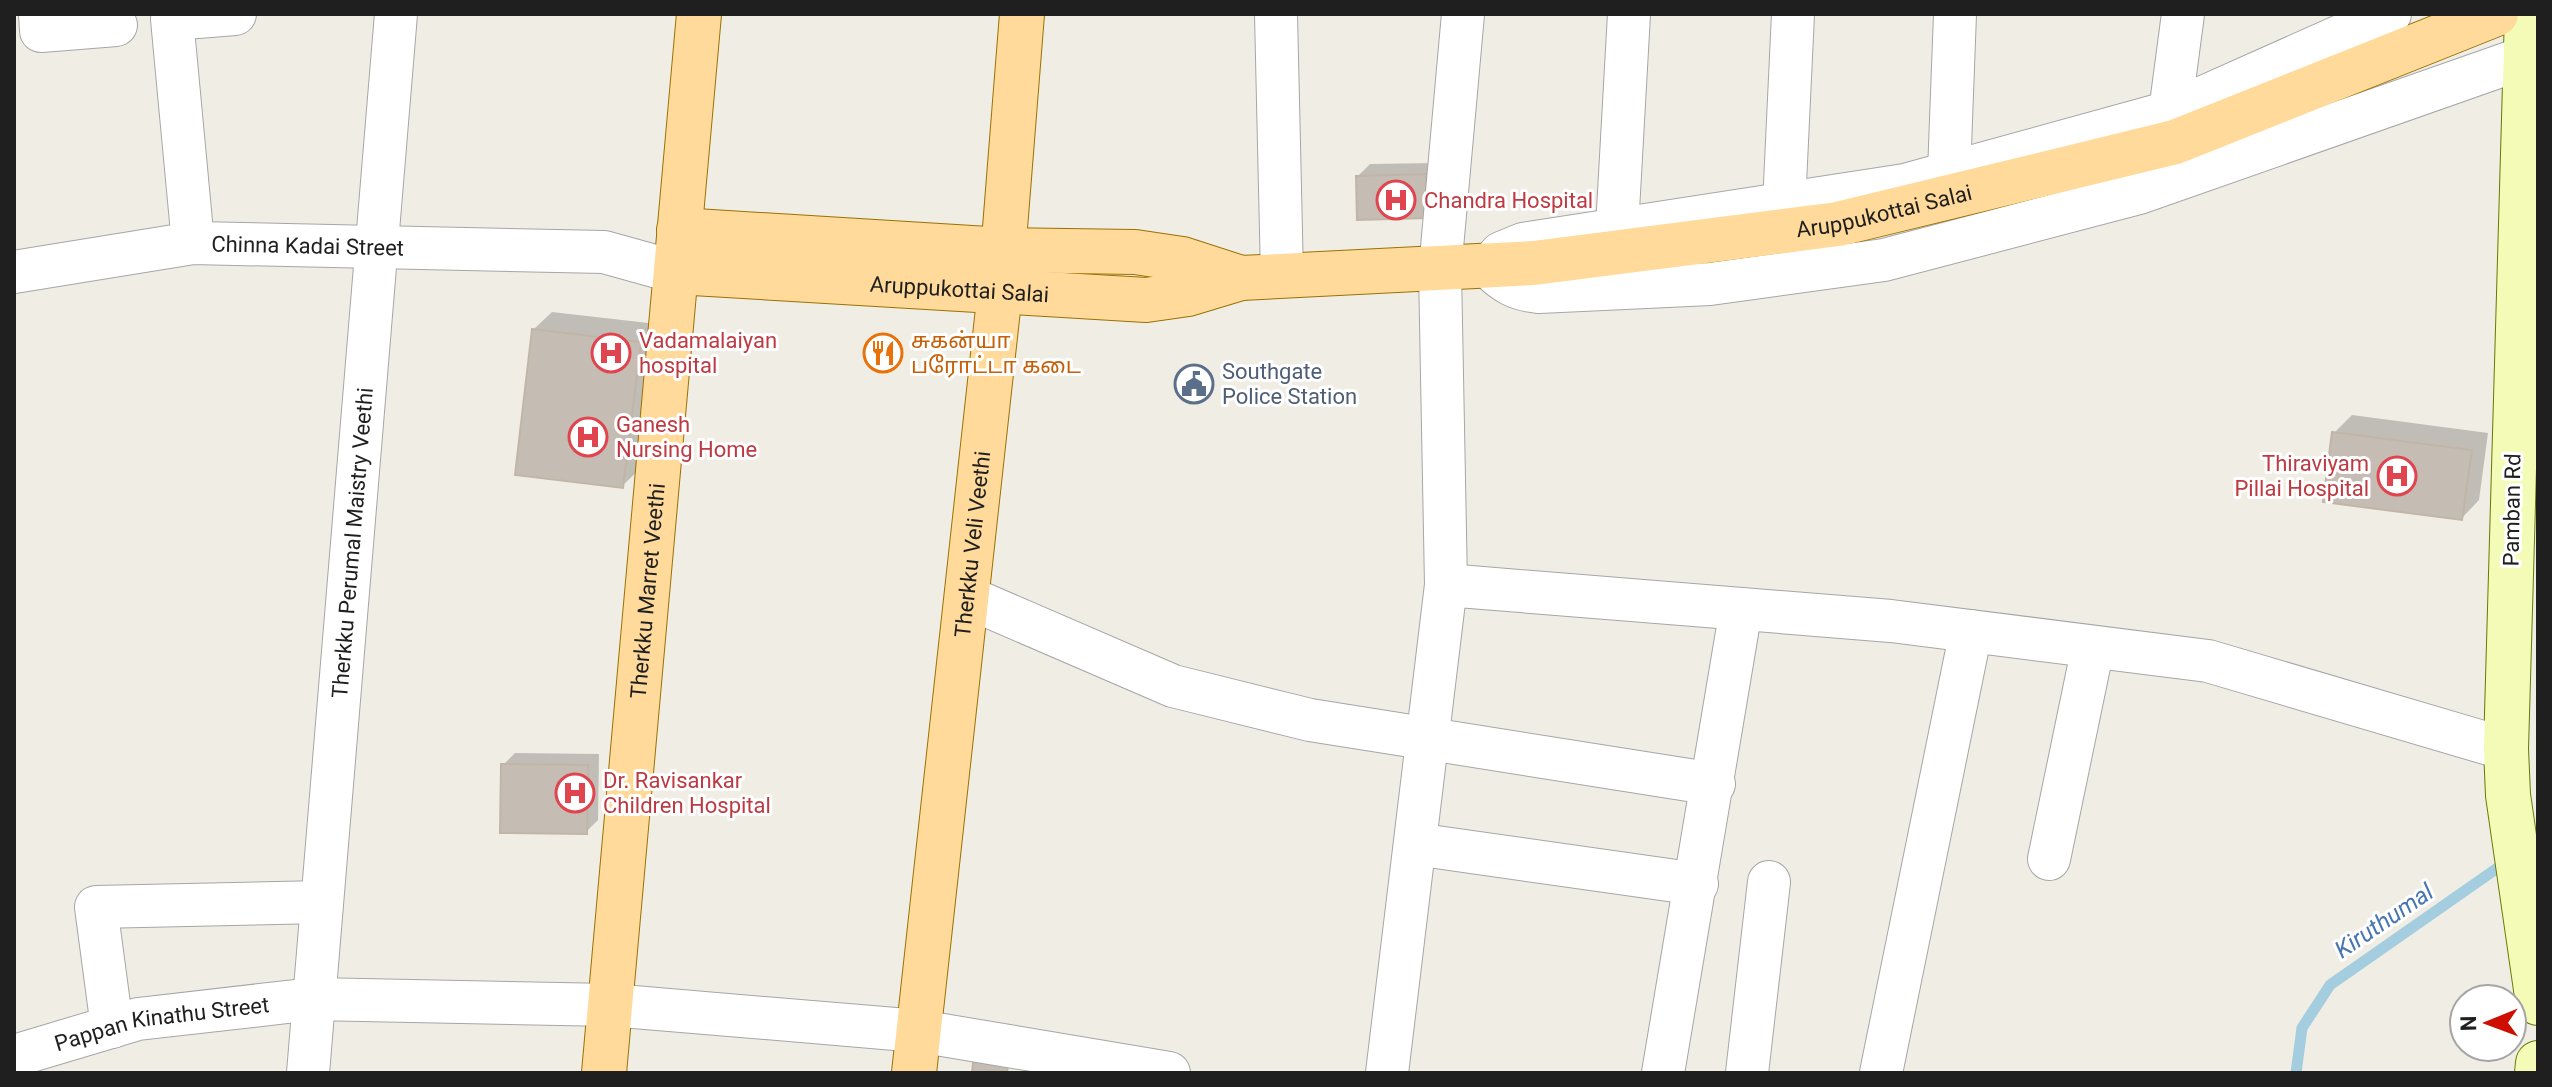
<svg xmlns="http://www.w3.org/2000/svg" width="2552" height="1087" font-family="Roboto,'Noto Sans Tamil',sans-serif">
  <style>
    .shadow { fill: #0003 }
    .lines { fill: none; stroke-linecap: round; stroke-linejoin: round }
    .stream { stroke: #a4cedf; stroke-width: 11 }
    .building { fill: #c5bcb4; stroke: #c2b5a7; stroke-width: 2 }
    .street-casing { stroke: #a6a6a6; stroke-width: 44 }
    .secondary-casing { stroke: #657a01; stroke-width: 46 }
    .primary-casing { stroke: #9a7100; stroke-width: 46 }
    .street { stroke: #fff; stroke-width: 42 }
    .secondary { stroke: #f3fbb7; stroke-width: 44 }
    .primary { stroke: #ffda9b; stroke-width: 44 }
    .labels { text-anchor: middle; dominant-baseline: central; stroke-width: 6; stroke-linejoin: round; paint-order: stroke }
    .health-label { font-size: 22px; fill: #be3a42; stroke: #fff; text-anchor: start }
    .street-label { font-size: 22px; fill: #1f1f1f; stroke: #fff }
    .food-label { font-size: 22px; fill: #c56008; stroke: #fff; text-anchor: start }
    .service-label { font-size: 22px; fill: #4e5e75; stroke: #fff; text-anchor: start }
    .water-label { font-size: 24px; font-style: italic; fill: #4876b2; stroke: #fff }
  </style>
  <rect width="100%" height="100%" fill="#f0ede5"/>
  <path class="shadow" d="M1437 163 1439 204 1358 176 1370 164Z
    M552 312 657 324 640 469 622 486 534 329Z
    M2352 415 2488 433 2479 500 2462 518 2334 433Z
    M515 753 599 754 598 820 586 832 503 765Z"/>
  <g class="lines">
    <path class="stream" d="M2296 1073 2302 1028 2330 985 2506 862"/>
  </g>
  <path class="building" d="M1426 174 1428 218 1357 220 1356 176Z
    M532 329 641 342 623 488 515 475Z
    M2332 432 2472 450 2462 520 2323 502Z
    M501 764 588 765 587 834 500 833Z
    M974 1052 1009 1057 1007 1073H972Z"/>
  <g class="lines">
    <g class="street-casing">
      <g id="street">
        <path d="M40 14 41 31 116 25"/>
        <path d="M1276 14 1282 276"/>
        <path d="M2390 14 2170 112 1905 185 1523 244 1501 253 1489 267C1504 283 1517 290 1539 292L1710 284 1884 260 2139 193 2526 57"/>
        <path d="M2170 112 2183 14"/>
        <path d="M1949 173 1955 14"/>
        <path d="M1784 205 1793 14"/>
        <path d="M1617 228 1629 14"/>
        <path d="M193 243 172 19 235 14"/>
        <path id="s1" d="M14 272 193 243 604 252 676 272"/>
        <path d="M1446 585 1440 270 1463 14"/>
        <path d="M967 597 1173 686 1310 720 1714 784"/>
        <path d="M1415 844 1697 884"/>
        <path d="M2049 859 2093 647"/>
        <path d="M112 1027 96 907 322 902"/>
        <path id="s2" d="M14 1056 138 1019 313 999 610 1005 919 1031 1169 1073"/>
        <path id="s3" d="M308 1073 396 14"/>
        <path d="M1387 1073 1446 585 1891 621 2208 661 2506 749"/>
        <path d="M1663 1073 1741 609"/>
        <path d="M1747 1073 1769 882"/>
        <path d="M1881 1073 1971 631"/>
      </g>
    </g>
    <g class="secondary-casing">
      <path id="secondary" d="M2527 14 2506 749 2508 795 2538 1003
        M2537 1073 2538 1063"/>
    </g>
    <g class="primary-casing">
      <g id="primary">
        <path d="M679 230 1004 250 1135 252 1182 259 1241 278"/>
        <path id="s4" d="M676 272 1146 300 1188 294 1241 278 1534 263 1838 224 2175 142 2496 14"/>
        <path id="s5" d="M604 1073 699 14"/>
        <path id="s6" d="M914 1073 1000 291 1022 14"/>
      </g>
    </g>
    <use href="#street" class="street"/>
    <use href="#secondary" class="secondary"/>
    <use href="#primary" class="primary"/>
  </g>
  <defs>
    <g id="hospital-ring" transform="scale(2)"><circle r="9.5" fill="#fff" stroke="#e0444e" stroke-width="1.5"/><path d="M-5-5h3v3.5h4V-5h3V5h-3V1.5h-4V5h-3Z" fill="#e0444e"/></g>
    <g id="restaurant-ring" transform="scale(2)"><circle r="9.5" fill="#fff" stroke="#e8710a" stroke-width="1.5"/><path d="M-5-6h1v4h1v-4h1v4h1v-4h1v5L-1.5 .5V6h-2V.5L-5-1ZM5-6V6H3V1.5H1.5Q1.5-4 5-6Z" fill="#e8710a"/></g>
    <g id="civic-ring" transform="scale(2)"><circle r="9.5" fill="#fff" stroke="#5c6f8a" stroke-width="1.5"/><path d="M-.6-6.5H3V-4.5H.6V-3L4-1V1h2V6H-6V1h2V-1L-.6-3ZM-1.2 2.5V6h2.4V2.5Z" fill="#5c6f8a"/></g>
  </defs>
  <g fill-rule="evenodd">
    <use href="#hospital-ring" x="1396" y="200"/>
    <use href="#hospital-ring" x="611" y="353"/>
    <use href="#restaurant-ring" x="883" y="353"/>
    <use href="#civic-ring" x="1194" y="384"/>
    <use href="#hospital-ring" x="588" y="437"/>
    <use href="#hospital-ring" x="2397" y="476"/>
    <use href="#hospital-ring" x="575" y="793"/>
  </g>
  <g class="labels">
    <g class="health-label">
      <text x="1424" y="200">Chandra Hospital</text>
      <text x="639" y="340">Vadamalaiyan<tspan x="639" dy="25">hospital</tspan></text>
      <text x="616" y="424">Ganesh<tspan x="616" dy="25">Nursing Home</tspan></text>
      <text x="2369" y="463" text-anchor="end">Thiraviyam<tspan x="2369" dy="25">Pillai Hospital</tspan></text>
      <text x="603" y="780">Dr. Ravisankar<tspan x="603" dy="25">Children Hospital</tspan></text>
    </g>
    <g class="street-label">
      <text stroke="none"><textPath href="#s4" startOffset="1216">Aruppukottai Salai</textPath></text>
      <text stroke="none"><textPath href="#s1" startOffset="296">Chinna Kadai Street</textPath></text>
      <text stroke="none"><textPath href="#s4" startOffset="284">Aruppukottai Salai</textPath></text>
      <text transform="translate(2512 510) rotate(-89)">Pamban Rd</text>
      <text stroke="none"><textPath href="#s3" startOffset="532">Therkku Perumal Maistry Veethi</textPath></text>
      <text stroke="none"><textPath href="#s6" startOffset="532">Therkku Veli Veethi</textPath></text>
      <text stroke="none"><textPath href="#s5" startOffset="484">Therkku Marret Veethi</textPath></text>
      <text stroke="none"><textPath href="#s2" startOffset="152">Pappan Kinathu Street</textPath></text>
    </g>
    <g class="food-label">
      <text x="911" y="340">சுகன்யா<tspan x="911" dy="25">பரோட்டா கடை</tspan></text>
    </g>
    <g class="service-label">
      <text x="1222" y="371">Southgate<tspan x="1222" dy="25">Police Station</tspan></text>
    </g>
    <g class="water-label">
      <text transform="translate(2384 921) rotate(-34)">Kiruthumal</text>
    </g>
  </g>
  <rect width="2552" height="1087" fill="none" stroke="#1f1f1f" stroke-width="32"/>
  <g transform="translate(2488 1023) rotate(269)"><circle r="38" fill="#ffffff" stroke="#a5a5a5" stroke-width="2"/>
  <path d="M0-6L14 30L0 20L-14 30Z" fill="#ce0e00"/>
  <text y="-12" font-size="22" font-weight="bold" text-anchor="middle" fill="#1f1f1f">N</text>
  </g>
</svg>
